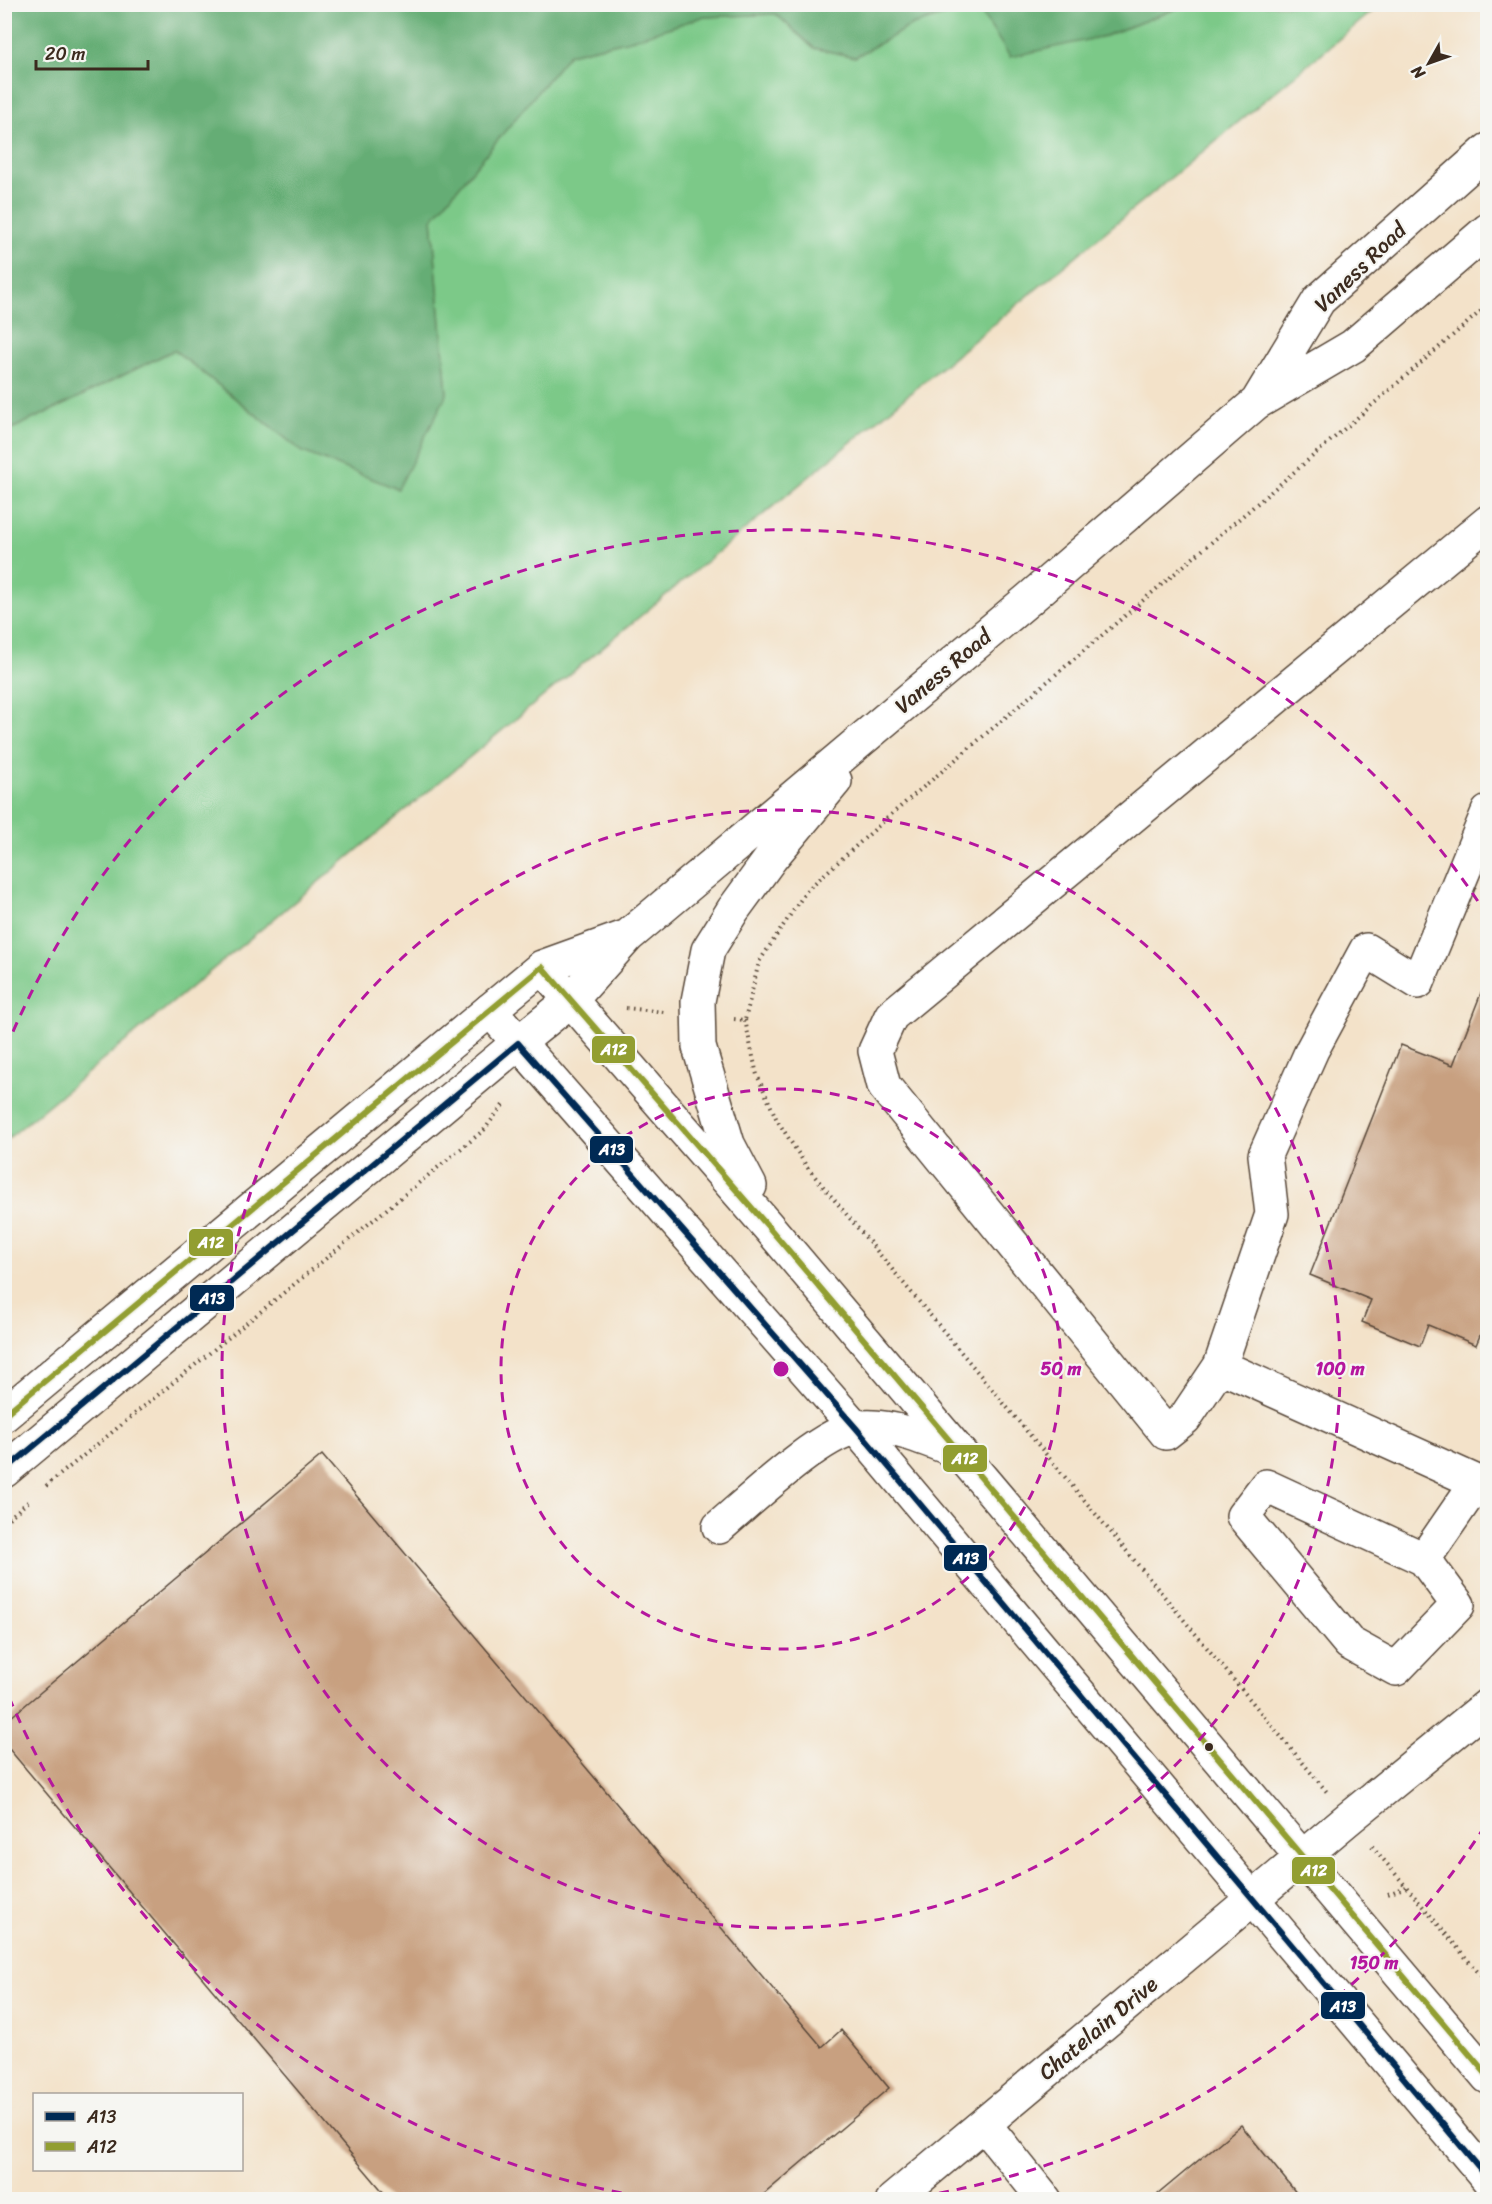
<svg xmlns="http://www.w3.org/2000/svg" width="1492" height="2204" font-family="Sriracha,sans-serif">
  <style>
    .green { fill: #7cc988; stroke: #5c7a53; stroke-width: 1.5 }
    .forest { fill: #65ad74; stroke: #506c49; stroke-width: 1.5 }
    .building { fill: #c8a080 }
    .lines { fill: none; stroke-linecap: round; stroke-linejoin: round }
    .minor-casing { stroke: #574638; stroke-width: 36 }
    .major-casing { stroke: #574638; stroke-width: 36 }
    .path { stroke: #574638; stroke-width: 4; stroke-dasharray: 1.5 4.5; stroke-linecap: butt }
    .minor { stroke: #fff; stroke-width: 33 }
    .major { stroke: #fff; stroke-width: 33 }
    .bus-1-casing { stroke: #f6f6f2; stroke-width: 10 }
    .bus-2-casing { stroke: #f6f6f2; stroke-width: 10 }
    .bus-1 { stroke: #002a54; stroke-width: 6 }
    .bus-2 { stroke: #929e31; stroke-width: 6 }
    .ring { fill: none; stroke: #b5179e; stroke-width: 3; stroke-dasharray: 10 8 }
    .bus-dot { fill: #3b2a1e; stroke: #f6f6f2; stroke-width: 2 }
    .labels { text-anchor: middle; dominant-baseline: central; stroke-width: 4.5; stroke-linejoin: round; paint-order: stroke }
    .street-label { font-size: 22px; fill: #3b2a1e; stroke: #f6f6f2 }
    .centre { fill: #b5179e; stroke: #f6f6f2; stroke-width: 3 }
    .ring-label { font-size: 18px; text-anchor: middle; font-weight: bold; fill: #b5179e; stroke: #f6f6f2; stroke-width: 4.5; stroke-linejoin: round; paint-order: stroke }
    .line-badge { stroke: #f6f6f2; stroke-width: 2 }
    .badge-label { font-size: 16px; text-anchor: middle; font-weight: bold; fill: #fff }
  </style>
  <rect width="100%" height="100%" fill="#f6f6f2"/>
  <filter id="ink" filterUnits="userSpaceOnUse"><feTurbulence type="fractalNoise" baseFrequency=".0167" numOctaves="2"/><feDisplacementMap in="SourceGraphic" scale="12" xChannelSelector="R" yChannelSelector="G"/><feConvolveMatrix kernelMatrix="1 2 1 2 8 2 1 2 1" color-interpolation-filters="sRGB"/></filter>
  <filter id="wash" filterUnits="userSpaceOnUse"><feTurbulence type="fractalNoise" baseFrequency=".008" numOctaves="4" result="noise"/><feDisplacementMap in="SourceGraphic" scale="24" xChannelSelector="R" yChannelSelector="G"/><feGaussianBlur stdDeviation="1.35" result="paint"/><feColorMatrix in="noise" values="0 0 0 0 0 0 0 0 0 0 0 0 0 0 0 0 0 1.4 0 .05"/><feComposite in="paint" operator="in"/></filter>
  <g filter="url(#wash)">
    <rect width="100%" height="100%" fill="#f3e2c9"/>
    <path class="green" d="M1186 5H1380L5 1141V432L67 403 174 350 303 452 447 394 432 219 569 54 630 40 702 17 776 14 813 48 855 57 912 25 977 6 1105 36Z"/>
    <path class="forest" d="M4 5 5 4 1186 5 1105 36 1010 57 977 6 912 25 855 57 814 48 776 14 702 17 630 40 569 54 432 219 447 394 398 489 303 452 174 350 67 403 5 432Z"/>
    <g id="blocks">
      <path class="building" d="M1488 975V1316L1476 1345 1428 1325 1420 1346 1362 1322 1371 1300 1310 1275 1401 1045 1453 1065Z
        M322 1455 822 2047 841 2030 889 2088 757 2200H390L4 1743V1723Z
        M1241 2125 1302 2200H1151Z"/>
    </g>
  </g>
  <g filter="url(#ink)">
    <use href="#blocks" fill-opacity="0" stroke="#574638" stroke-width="1.5"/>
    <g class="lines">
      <g class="minor-casing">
        <path id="minor" d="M1488 522 891 1016 875 1051 884 1086 1166 1433 1185 1418 1220 1366 1272 1214 1265 1155 1312 1050 1366 950 1418 982 1488 812
          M1220 1366 1477 1482 1488 1494
          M4 1415 490 1010
          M4 1471 518 1043
          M719 1527C750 1501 819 1434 856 1428 887 1422 929 1440 958 1452
          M1424 1559 1266 1486 1243 1516 1349 1643 1396 1669 1458 1605 1424 1559 1477 1482
          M984 2124 1045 2200
          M893 2200 1349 1818 1488 1705"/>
      </g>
      <g class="major-casing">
        <path id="major" d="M1259 399 1319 300 1488 150
          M628 936 542 967 490 1010 856 1428 1488 2179
          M542 967 772 1231 1488 2077
          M518 1043 571 1000 628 936 1029 599 1256 403 1353 346 1488 230
          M750 1186 728 1144 699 1047 698 1001 708 950 733 910 771 858 835 781"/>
      </g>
      <path class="path" d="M626 1008 664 1012
        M734 1019 745 1020 759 962 807 890 894 812 1313 456 1488 305
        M745 1020 757 1075 777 1120 807 1167 1327 1792
        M46 1486 484 1130 503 1105
        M4 1522 29 1501
        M1372 1846 1488 1984
        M1388 1894 1406 1887"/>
      <use href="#minor" class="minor"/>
      <use href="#major" class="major"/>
      <g class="bus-1-casing">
        <path id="bus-1" d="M4 1471 518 1043 856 1428 1488 2178"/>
      </g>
      <g class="bus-2-casing">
        <path id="bus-2" d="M4 1415 542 967 772 1231 1488 2076"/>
      </g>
      <use href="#bus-1" class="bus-1"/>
      <use href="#bus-2" class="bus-2"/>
    </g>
  </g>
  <g class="ring">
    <circle cx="781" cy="1369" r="280"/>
    <circle cx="781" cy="1369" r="559"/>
    <path d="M1485 1826A839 839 0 0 1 905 2199M657 2199A839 839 0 0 1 6 1690M6 1048A839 839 0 0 1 1485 912"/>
  </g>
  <circle class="bus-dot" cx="1209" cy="1747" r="5"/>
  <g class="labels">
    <g class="street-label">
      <text transform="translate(1360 267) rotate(-44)">Vaness Road</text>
      <text transform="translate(943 671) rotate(-40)">Vaness Road</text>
      <text transform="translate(1098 2028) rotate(-40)">Chatelain Drive</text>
    </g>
  </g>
  <circle cx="781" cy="1369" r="9" class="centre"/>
  <g class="ring-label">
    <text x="1061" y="1375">50 m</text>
    <text x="1340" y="1375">100 m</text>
    <text x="1374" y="1969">150 m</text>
  </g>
  <g class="line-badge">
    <rect x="591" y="1035" width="45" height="29" rx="6" fill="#929e31"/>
    <rect x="589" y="1135" width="45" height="29" rx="6" fill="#002a54"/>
    <rect x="188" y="1228" width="46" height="29" rx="6" fill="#929e31"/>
    <rect x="189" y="1284" width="46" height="28" rx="6" fill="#002a54"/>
    <rect x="942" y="1444" width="46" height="29" rx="6" fill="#929e31"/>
    <rect x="943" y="1544" width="45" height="28" rx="6" fill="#002a54"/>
    <rect x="1291" y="1856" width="45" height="29" rx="6" fill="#929e31"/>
    <rect x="1320" y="1991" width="46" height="29" rx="6" fill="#002a54"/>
  </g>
  <g class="badge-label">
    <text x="614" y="1055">A12</text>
    <text x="612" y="1155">A13</text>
    <text x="211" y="1248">A12</text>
    <text x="212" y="1304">A13</text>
    <text x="965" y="1464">A12</text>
    <text x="966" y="1564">A13</text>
    <text x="1314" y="1876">A12</text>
    <text x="1343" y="2012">A13</text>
  </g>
  <rect width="1492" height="2204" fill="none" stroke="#f6f6f2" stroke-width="24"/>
  <rect x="33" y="2093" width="210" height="78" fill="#f6f6f2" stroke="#aba49d" stroke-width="1.5"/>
  <rect x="45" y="2112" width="30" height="9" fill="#002a54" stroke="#aba49d" stroke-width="1.5"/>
  <text x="87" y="2123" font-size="18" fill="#3b2a1e">A13</text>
  <rect x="45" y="2142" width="30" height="9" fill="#929e31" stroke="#aba49d" stroke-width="1.5"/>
  <text x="87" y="2153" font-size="18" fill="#3b2a1e">A12</text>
  <g transform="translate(1429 63) rotate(230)" stroke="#f6f6f2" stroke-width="4.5" paint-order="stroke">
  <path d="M0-4.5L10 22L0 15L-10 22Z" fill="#3b2a1e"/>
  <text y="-9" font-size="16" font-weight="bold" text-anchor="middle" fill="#3b2a1e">N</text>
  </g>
  <path d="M36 60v9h112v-9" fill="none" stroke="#3b2a1e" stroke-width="3"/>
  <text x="45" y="60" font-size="18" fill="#3b2a1e" stroke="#f6f6f2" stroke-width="4.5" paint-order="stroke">20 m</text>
</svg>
